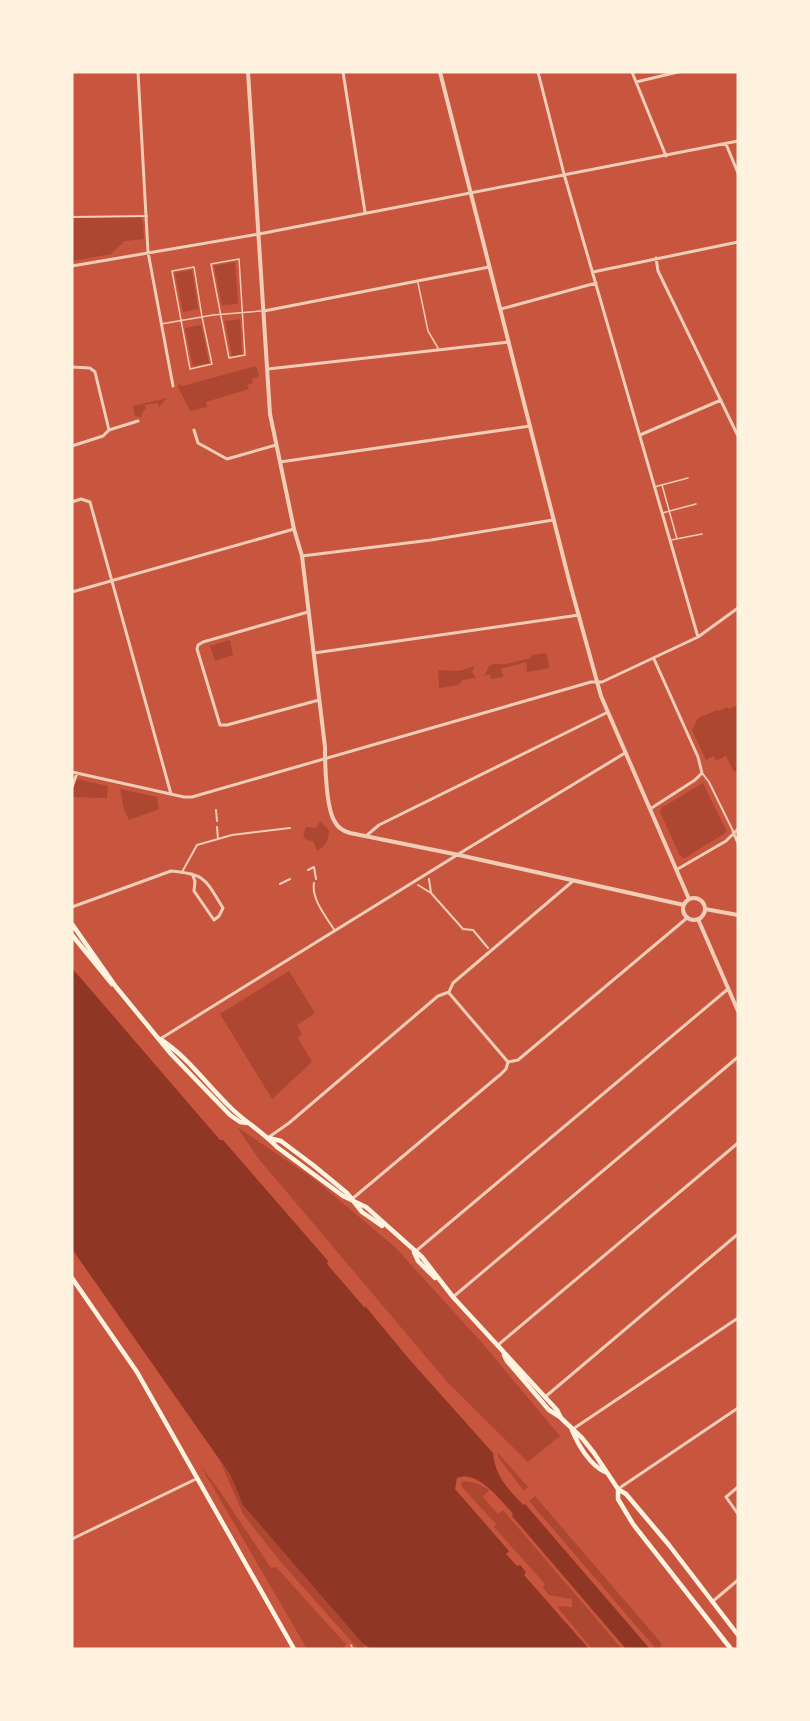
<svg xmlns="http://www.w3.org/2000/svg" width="810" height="1721" font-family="Arial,sans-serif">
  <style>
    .green { fill: #ae4732 }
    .water { fill: #8f3625 }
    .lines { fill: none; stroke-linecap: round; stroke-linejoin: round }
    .service { stroke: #f1ccb7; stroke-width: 1.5 }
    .pedestrian { stroke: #f1ccb7; stroke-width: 2 }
    .minor { stroke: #f1ccb7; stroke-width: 3 }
    .tertiary { stroke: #f1ccb7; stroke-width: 4 }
    .secondary { stroke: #fff3e0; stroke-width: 4.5 }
  </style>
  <rect width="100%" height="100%" fill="#c8553d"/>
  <path class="green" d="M141 217 143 223 144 239 125 241 111 254 72 261V218Z
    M235 262 238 304 222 305 214 266Z
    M192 270 198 309 183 312 175 273Z
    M240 319 242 354 232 356 225 321Z
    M201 325 209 363 193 366 185 328Z
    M256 366 259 376 252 379 253 383 247 385 249 389 206 402 207 407 190 411 178 387 179 384 183 386Z
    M167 398 159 407 158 403 145 405 146 409 142 413V417L135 416 133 406Z
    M230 640 233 655 215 661 210 646Z
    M547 653 549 668 527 672 526 662 501 669 503 677 491 679 490 674 484 676 489 666 492 665 493 664H506L531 658 532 655Z
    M475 666 472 672 476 678 462 680 459 685 439 688 438 670 459 671Z
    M738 705V770L734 772 726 756 716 761 714 756 706 760 692 730 698 718 717 710 718 711 728 707 729 709Z
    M72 778 108 786 107 798 72 797Z
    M703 783 727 832 685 858 680 856 660 812 661 808Z
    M120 789 157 797 159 809 129 820 124 809Z
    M320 821 329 830C329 840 326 846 317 851L313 841 306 840 303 835 306 827 316 828Z
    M289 971 315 1013 297 1025 302 1034 298 1038 312 1062 272 1099 220 1014Z
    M237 1127 314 1179 395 1247 483 1344 560 1436 528 1462 448 1383 258 1158Z
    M498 1453 528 1487 524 1491 498 1457Z
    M221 1463 231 1476 244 1505 364 1645V1649H358L280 1561 243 1514Z
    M200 1465 219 1490 271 1568 276 1567 343 1641 346 1644 344 1649H307Z
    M464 1481 476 1483 489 1490 483 1497 498 1514 503 1510 622 1649H592L558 1608 559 1606 572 1607V1599L549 1595 543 1588 545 1584 494 1527 496 1524 461 1486V1483Z
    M535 1496 662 1644 660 1645 662 1649H656L529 1501Z"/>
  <path class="water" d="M72 968 220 1140H223L328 1261 327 1264 364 1307H366L409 1359 493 1453C496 1478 507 1487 523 1505L525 1504 650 1649H626L512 1516 513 1514C501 1500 477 1469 457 1478L455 1489 509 1551 506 1554 517 1566 520 1565 526 1572 524 1575 589 1649H372L364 1645 243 1505 231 1476 72 1249Z"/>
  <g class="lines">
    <path class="service" d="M239 259 245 355 229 358 211 264Z
      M194 267 202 317 212 364 190 369 172 271Z
      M418 283 428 331 438 348
      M161 324 213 315 261 311
      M662 485 677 539
      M654 487 688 478
      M662 513 696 504
      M671 540 702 534
      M351 1645 353 1649"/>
    <path class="pedestrian" d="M72 217 147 216
      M702 773 709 782 733 831
      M216 810 217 821
      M217 827 218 839
      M308 870 314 867 316 879
      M182 872 197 845 232 835 290 828
      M429 879 431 893 463 929 473 930 488 948
      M314 883C311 899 327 918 335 931
      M280 884 290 879
      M418 885 431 893"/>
    <path class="minor" d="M138 72 148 252 173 386
      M343 72 365 212
      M538 72 564 174 698 637
      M632 72 666 156
      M636 82 678 72
      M726 144 738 173
      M656 258 658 271 738 436
      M72 266 259 234 738 141
      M593 272 738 242
      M501 309 596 283
      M264 311 489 267
      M72 367 90 368 95 372 109 430 103 436 72 446
      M268 369 509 342
      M109 430 138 421
      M194 430 198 443 227 459 276 445
      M640 435 721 400
      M280 462 530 426
      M72 502 81 499 90 502 171 794
      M302 556 431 540 553 520
      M72 592 294 529
      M308 612 203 642 198 645 197 649 220 725H227L319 700
      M314 653 579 615
      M72 772 184 797H192L591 682H602L698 637 738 608
      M72 787 77 773
      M650 809 695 780 702 773 698 757 654 659
      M733 832 738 843
      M366 836 379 825 608 712
      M676 870 726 841 738 829
      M72 907 171 871C206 874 205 879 223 908L219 916 214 920 194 891 195 881 192 874
      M449 992 453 983 573 881
      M449 993 508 1062
      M160 1039 470 847 625 753
      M508 1062 518 1060 687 918
      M269 1137 289 1123 438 996 449 992
      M352 1199 501 1074 506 1069 508 1062
      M416 1251 728 989
      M453 1297 738 1057
      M498 1345 738 1143
      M545 1397 738 1234
      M573 1429 738 1318
      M738 1487 726 1497 738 1514
      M618 1489 738 1408
      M72 1539 196 1479
      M712 1602 738 1580"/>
    <path class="tertiary" d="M248 72 270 414 294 529 302 556 325 747C325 764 326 809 335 822 338 828 343 831 350 833L459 855 684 905
      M440 72 570 584 601 696 689 899
      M683 909a11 11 0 1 1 22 0a11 11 0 1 1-22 0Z
      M705 909 738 915
      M698 919 738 1011"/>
    <path class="secondary" d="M72 924 116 987 171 1054 230 1115 240 1122 248 1123
      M72 935 112 984
      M160 1039C188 1057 207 1085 231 1108 245 1122 263 1132 277 1147L343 1196 366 1207 422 1257 453 1297 557 1410 561 1418 582 1438 594 1453 618 1489 626 1494 669 1545 738 1635
      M269 1138 281 1141 313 1165 347 1193 362 1212 382 1226
      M414 1252 418 1261 435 1278
      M72 1278 137 1372 294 1649
      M504 1355 507 1361 549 1410 560 1417
      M572 1430C578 1445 590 1465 605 1472
      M618 1489V1499L633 1524 731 1649"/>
  </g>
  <rect width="810" height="1721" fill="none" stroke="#fff3e0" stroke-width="147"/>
</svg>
